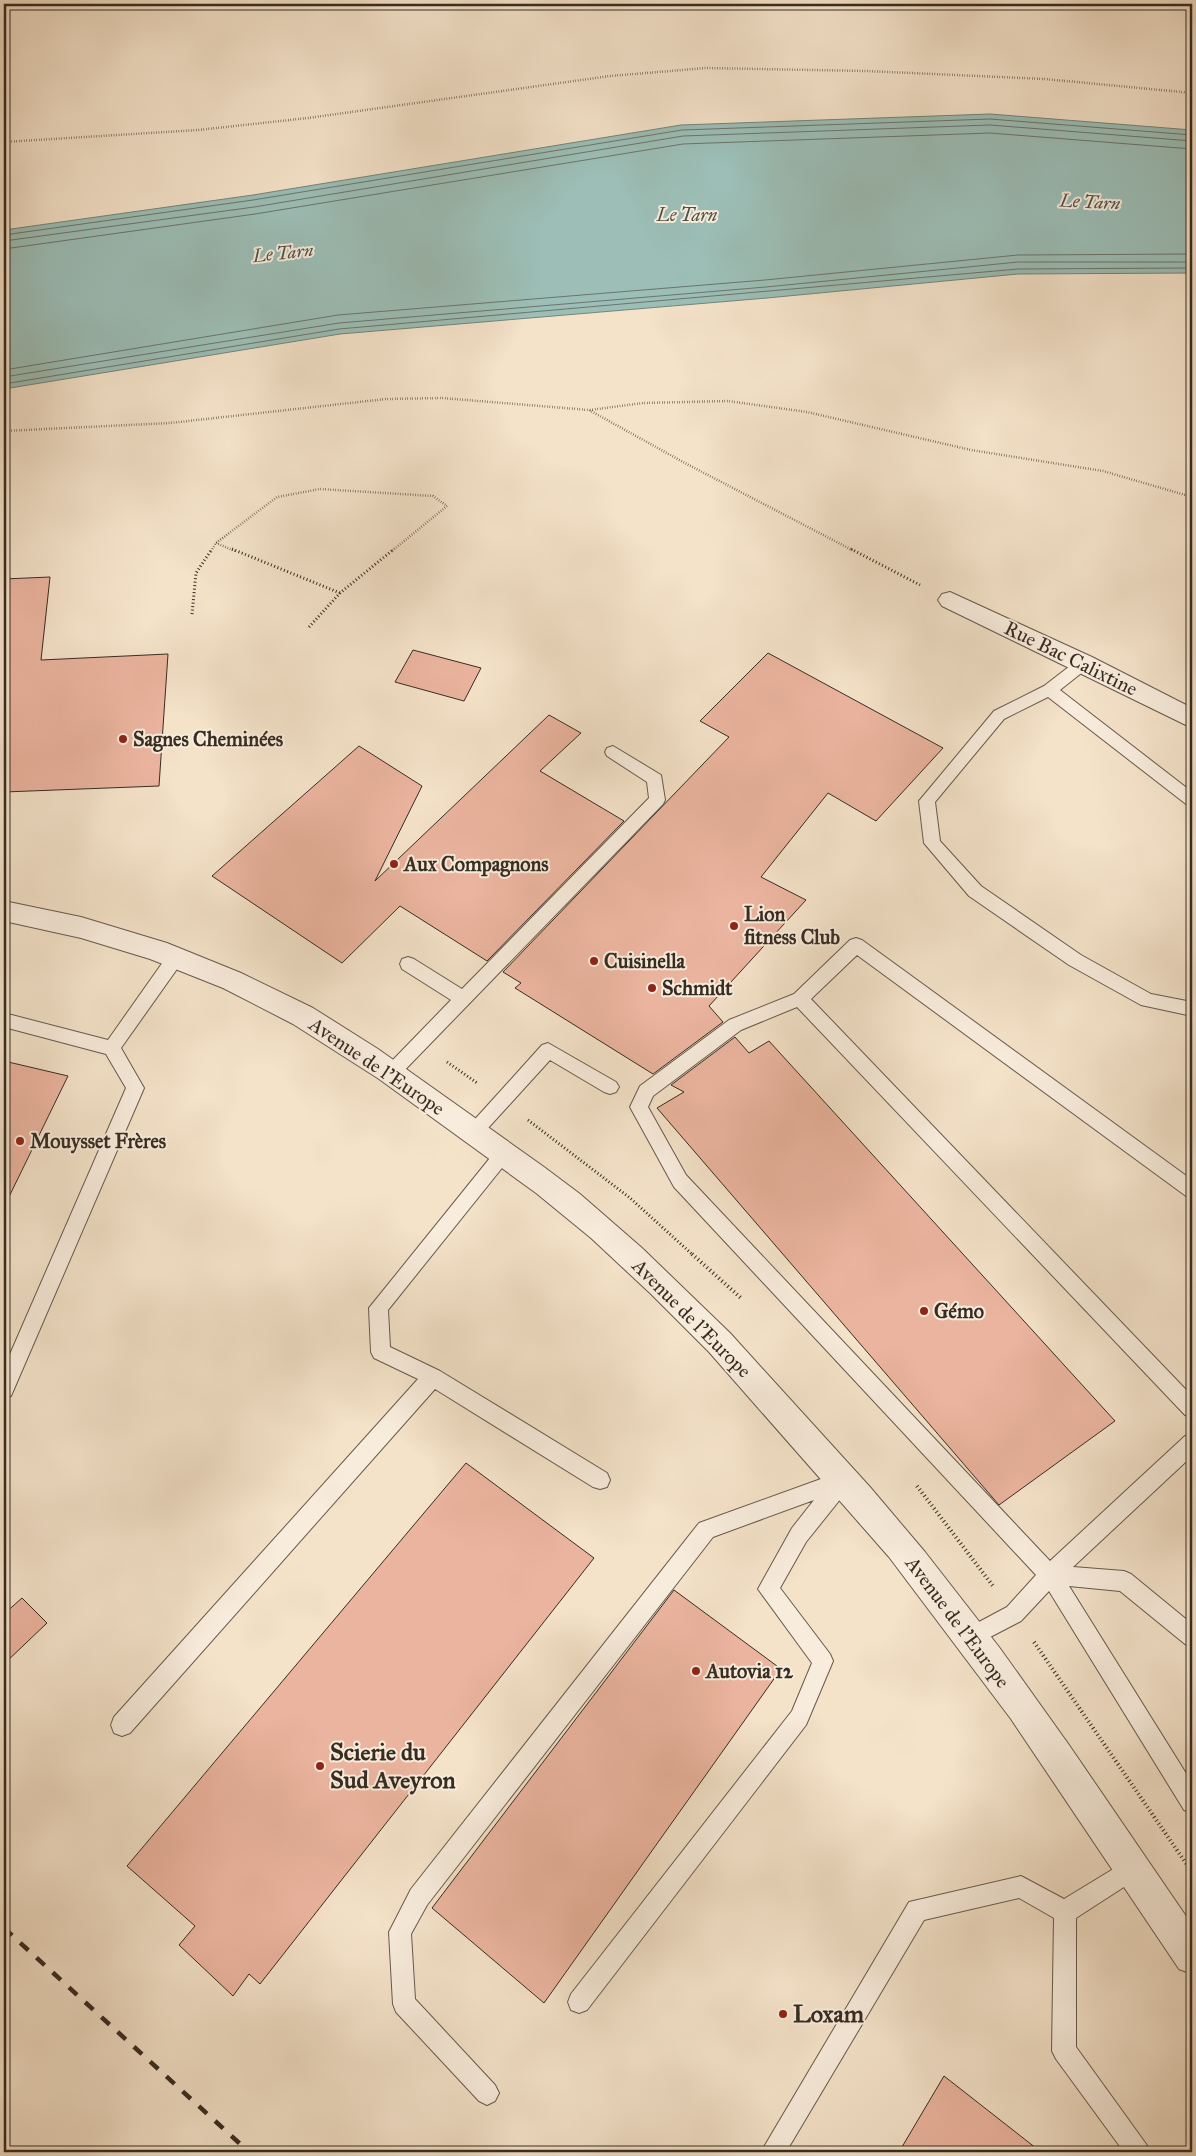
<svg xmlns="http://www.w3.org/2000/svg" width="1196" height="2156" font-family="'IM FELL Great Primer',serif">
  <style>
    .water { fill: #9cbeb6; stroke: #74847b }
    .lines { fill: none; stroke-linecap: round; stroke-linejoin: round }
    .shore { stroke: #6a756c; stroke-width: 1 }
    .building { fill: #ebb49f; stroke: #372c22 }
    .service-casing { stroke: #665a4c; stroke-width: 2 }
    .minor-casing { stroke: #665a4c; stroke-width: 2 }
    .path-far2 { stroke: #372c22; stroke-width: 2.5; stroke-dasharray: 0.5 2; stroke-linecap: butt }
    .path-far1 { stroke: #372c22; stroke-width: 3; stroke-dasharray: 1 2.5; stroke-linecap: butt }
    .path { stroke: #372c22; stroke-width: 4; stroke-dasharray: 1 3; stroke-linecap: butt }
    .service { fill: #f8ecdc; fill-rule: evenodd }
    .minor { fill: #f8ecdc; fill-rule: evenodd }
    .rail { stroke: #372c22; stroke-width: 4.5; stroke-dasharray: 11 11; stroke-linecap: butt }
    .poi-dot { fill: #8f2418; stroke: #f8ecdc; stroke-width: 2 }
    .labels { text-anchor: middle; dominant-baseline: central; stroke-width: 4; stroke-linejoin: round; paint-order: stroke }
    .far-water-label { font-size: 18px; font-style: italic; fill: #505047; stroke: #f8ecdc }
    .street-label { font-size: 20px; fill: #372c22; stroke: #f8ecdc }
    .poi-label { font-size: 20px; font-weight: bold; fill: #372c22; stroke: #f8ecdc; text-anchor: start }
    .near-poi-label { font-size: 24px; font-weight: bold; fill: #372c22; stroke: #f8ecdc; text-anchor: start }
  </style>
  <rect width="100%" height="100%" fill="#f4e2c9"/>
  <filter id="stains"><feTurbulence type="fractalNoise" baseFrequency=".004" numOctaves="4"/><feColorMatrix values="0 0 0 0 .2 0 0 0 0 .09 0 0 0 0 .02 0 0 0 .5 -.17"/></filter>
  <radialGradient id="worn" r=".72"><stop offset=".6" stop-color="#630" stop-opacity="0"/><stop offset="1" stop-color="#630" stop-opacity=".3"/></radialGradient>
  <path class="water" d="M990 114 1192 130V273L1018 274 767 298 340 334 4 389V230L253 195 681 125Z"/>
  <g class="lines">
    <path class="shore" d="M4 235 253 200 682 130 990 119 1192 135
      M4 241 254 207 683 136 990 125 1192 141
      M4 249 255 214 683 144 990 133 1192 149
      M4 370 338 315 765 280 1018 255 1192 254
      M4 377 339 323 766 287 1018 262H1192
      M4 384 339 329 1018 269 1192 268"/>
  </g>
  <path class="building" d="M50 577 41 660 168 654 159 786 4 792V579Z
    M413 650 481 668 464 701 395 682Z
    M768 653 943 748 876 821 828 793 761 877 806 900 709 1006 723 1022 653 1074 515 988 521 983 503 972 729 737 700 721Z
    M549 715 581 733 540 771 624 821 487 961 400 906 342 963 212 876 359 746 422 786 375 881Z
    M735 1037 749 1053 769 1041 1115 1421 999 1505 657 1108 684 1092 671 1085Z
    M4 1061 68 1076 4 1207Z
    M466 1463 594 1558 260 1984 249 1974 233 1996 179 1945 195 1926 127 1866Z
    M674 1590 781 1669 544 2003 432 1908Z
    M22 1598 47 1623 4 1664V1614Z
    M944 2076 1041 2152H899Z"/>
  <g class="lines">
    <g class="service-casing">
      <path id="service" d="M1084 658 1089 659 1092 663 1089 667 1060 690 1192 792V806L1186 804 1048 697 1004 719 935 802 940 841 981 886 1081 955 1151 994 1192 1002V1016L1141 1005 1069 965 969 896 924 843 919 801 994 711 1044 686 1079 659Z
        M613 746 661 775 665 800 663 804 398 1077 392 1079 386 1077 383 1072 386 1067 451 1000 402 969 400 964 402 959 408 957 414 959 462 989 649 798 647 782 607 756 605 752 607 748Z
        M856 938 862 940 1192 1180V1198L1186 1196 857 955 811 999 1192 1396V1418L1185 1415 797 1007 741 1030 653 1096 648 1107 686 1175 1050 1561 1185 1436 1192 1434V1456L1073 1567 1124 1571 1131 1574 1192 1624V1647L1185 1644 1120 1591 1069 1586 1192 1783V1813L1184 1810 1049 1591 1021 1621 971 1647 964 1644 961 1637 964 1630 1007 1607 1036 1575 674 1187 630 1107 640 1086 729 1020 794 994 850 940Z
        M176 950 182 952 184 957 182 962 121 1048 144 1088 11 1396 4 1399V1368L126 1088 106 1054 4 1027V1013L108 1040 170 952Z
        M548 1043 616 1082 619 1087 616 1092 610 1094 604 1092 550 1060 479 1138 473 1141 467 1138 464 1133 467 1128 542 1045Z
        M504 1145 510 1148 513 1153 510 1158 388 1310 390 1347 440 1371 607 1473 610 1480 607 1487 600 1489 593 1487 435 1389 130 1733 122 1736 114 1733 111 1725 114 1717 418 1379 374 1358 371 1352 369 1308 498 1148Z
        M843 1471 850 1473 853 1480 850 1487 806 1542 780 1588 830 1654 833 1661 806 1725 587 2010 579 2013 571 2010 568 2002 571 1994 792 1711 812 1663 758 1589 792 1528 814 1500 713 1537 427 1905 411 1934 415 1999 495 2085 499 2093 495 2101 487 2105 479 2101 396 2012 393 2004 389 1932 411 1889 699 1523Z
        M1133 1857 1141 1860 1144 1868 1141 1876 1076 1918V2047L1146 2144 1150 2152H1124L1056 2059 1052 2051 1054 1918 1019 1898 924 1920 786 2152H761L909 1902 1021 1876 1064 1899Z"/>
    </g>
    <g class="minor-casing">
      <path id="minor" d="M950 592 1092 657 1192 708V728L942 606 938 600 942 594Z
        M4 901 81 917 167 943 241 973 313 1008 378 1049 544 1167 580 1194 642 1248 730 1333 870 1487 925 1552 999 1647 1069 1745 1192 1925V1974L1179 1969 1011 1719 889 1557 709 1352 651 1294 591 1238 536 1193 379 1079 293 1024 223 988 150 959 81 938 4 921Z"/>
    </g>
    <path class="path-far2" d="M4 142 198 130 308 118 610 76 706 68 866 71 1045 79 1192 93
      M590 410 643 403 728 401 807 412 971 450 1103 471 1192 497
      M4 431 170 423 386 399 442 398 589 410 683 462 854 551
      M216 543 235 551
      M211 551 216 543 277 497 320 489 433 496 447 506 392 551"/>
    <path class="path-far1" d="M232 549 340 593
      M851 549 920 585
      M192 614 196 573 212 549
      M309 627 340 593 394 549
      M447 1062 477 1083
      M528 1120 630 1198 693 1255"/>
    <path class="path" d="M692 1254 742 1299
      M917 1486 993 1586
      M1034 1642 1192 1872"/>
    <use href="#service" class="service"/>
    <use href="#minor" class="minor"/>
    <path class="rail" d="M4 1928 249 2152"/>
  </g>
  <g class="poi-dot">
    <circle cx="123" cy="739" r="5"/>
    <circle cx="394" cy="864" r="5"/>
    <circle cx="734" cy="926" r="5"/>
    <circle cx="594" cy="961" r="5"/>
    <circle cx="652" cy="988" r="5"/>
    <circle cx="20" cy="1141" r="5"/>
    <circle cx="924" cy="1311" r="5"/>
    <circle cx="696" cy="1671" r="5"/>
    <circle cx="320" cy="1766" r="5"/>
    <circle cx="783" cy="2014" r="5"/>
  </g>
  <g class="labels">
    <g class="far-water-label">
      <text transform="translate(1090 202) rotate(3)">Le Tarn</text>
      <text x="687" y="215">Le Tarn</text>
      <text transform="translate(283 253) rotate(-6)">Le Tarn</text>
    </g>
    <g class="street-label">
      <text transform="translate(1071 658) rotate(26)">Rue Bac Calixtine</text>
      <text transform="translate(377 1066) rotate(34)">Avenue de l'Europe</text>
      <text transform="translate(692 1318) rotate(45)">Avenue de l'Europe</text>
      <text transform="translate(958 1622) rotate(53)">Avenue de l'Europe</text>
    </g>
    <g class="poi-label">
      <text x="133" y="739">Sagnes Cheminées</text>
      <text x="404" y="864">Aux Compagnons</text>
      <text x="744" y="914">Lion<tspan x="744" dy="23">fitness Club</tspan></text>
      <text x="604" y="961">Cuisinella</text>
      <text x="662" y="988">Schmidt</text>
      <text x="30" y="1141">Mouysset Frères</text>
      <text x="934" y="1311">Gémo</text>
      <text x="706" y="1671">Autovia 12</text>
    </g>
    <g class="near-poi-label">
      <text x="330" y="1752">Scierie du<tspan x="330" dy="28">Sud Aveyron</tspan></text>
      <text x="793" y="2014">Loxam</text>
    </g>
  </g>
  <rect width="1196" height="2156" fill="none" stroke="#f4e2c9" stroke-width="20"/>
  <rect x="5" y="5" width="1186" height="2146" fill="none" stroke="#372c22" stroke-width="2.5"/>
  <rect x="10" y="10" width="1176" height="2136" fill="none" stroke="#372c22"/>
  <rect width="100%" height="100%" filter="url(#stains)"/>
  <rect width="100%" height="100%" fill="url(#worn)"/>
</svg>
